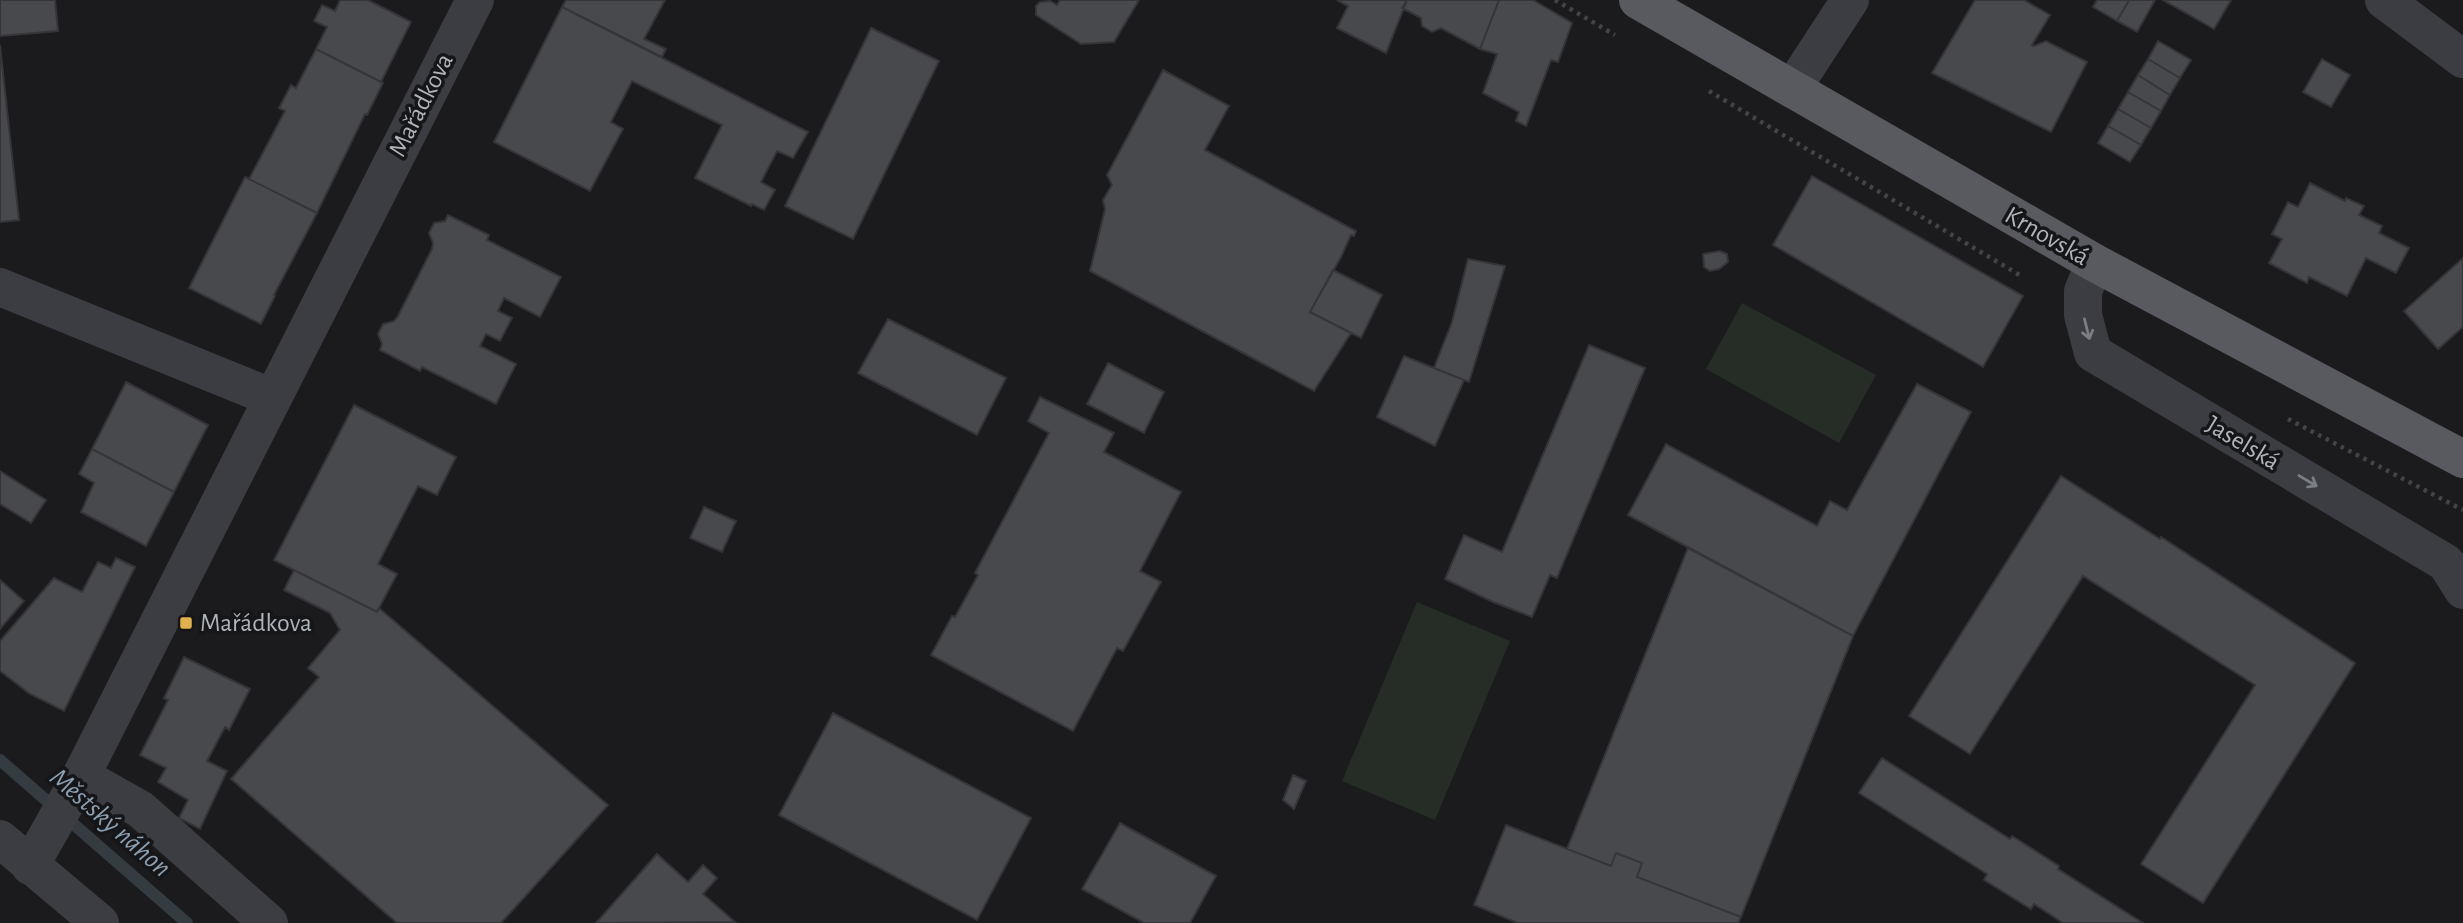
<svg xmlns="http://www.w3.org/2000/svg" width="2463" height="923" font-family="'Alegreya Sans',sans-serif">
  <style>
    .green { fill: #252d26 }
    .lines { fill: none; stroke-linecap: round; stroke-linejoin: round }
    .stream { stroke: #343c42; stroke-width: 12 }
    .building { fill: #48494d; stroke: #353539; stroke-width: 2 }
    .path { stroke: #424449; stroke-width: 4.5; stroke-dasharray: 3.5 5; stroke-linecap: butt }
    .minor { stroke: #3c3d42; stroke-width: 38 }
    .major { stroke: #595a60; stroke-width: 38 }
    .oneway { stroke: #7b7e85 }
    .poi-dot { fill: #e1b04f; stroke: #161618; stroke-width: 2.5 }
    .labels { text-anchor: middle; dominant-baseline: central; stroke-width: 7; stroke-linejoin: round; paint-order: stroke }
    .street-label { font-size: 26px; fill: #afb3bb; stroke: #161618 }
    .poi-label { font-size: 26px; fill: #afb3bb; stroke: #161618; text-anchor: start }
    .water-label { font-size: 28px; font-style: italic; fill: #8a9fb2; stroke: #161618 }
  </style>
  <rect width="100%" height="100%" fill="#1b1b1d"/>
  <path class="green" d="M1742 303 1876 375 1839 443 1706 369Z
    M1417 602 1510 641 1435 820 1342 781Z"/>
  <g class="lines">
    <path class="stream" d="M0 760 187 923"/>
  </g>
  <path class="building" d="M0 0H55L58 31 0 36Z
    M340 0H368L411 22 381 82 316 49 327 27 314 21 322 5 335 11Z
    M566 0H665L644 39 666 49 662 57 562 7Z
    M1060 0H1139L1114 42 1081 44 1036 15V6L1040 2 1050 1 1057 5Z
    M1337 0H1407L1386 53 1337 28 1348 6Z
    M1407 0H1499L1480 49 1441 28 1432 32 1422 26 1421 18 1402 8Z
    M1499 0H1533L1572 23 1558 62 1551 60 1526 126 1516 121 1519 112 1483 93 1497 54 1480 49Z
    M1975 0H2024L2050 15 2032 45 2034 46 2046 41 2087 62 2051 132 1932 73Z
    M2097 0H2129L2117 21 2093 7Z
    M2129 0H2155L2137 32 2117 21Z
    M2163 0H2231L2214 29Z
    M562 7 808 132 793 158 777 151 761 182 775 190 764 210 752 204 751 206 695 178 722 125 632 81 611 122 623 129 590 191 494 142Z
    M871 28 939 61 853 239 785 206Z
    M2158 41 2191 60 2180 78 2148 59Z
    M0 45 19 220 0 222Z
    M316 49 383 83 367 115 365 114 317 213 249 179 285 111 279 108 291 85 296 88Z
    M2148 59 2180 78 2170 95 2138 75Z
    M2322 59 2350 75 2331 107 2303 92Z
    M1163 70 1229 106 1205 150 1356 231 1354 236 1351 235 1341 257 1310 312 1351 333 1314 391 1090 271 1105 209 1103 200 1112 185 1107 175Z
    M2138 75 2170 95 2161 111 2128 92Z
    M2128 92 2161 111 2151 128 2118 109Z
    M2118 109 2151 128 2141 145 2108 126Z
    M2108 126 2141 145 2130 162 2098 143Z
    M1812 176 2023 296 1983 367 1773 245Z
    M245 177 317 213 274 295 275 296 261 324 189 288Z
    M2310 183 2345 201 2346 198 2364 206 2359 215 2382 226 2379 233 2409 248 2396 273 2366 258 2347 296 2309 277 2307 283 2269 263 2282 239 2272 234 2288 202 2298 207Z
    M448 215 489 235 487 240 561 277 540 317 504 298 498 311 512 318 500 341 486 334 480 346 516 364 496 404 422 367 420 371 380 350 382 344 378 334 383 324 394 321 398 316 432 249 433 243 429 233 434 223 445 221Z
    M1720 251 1727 254 1728 262 1719 269 1710 271 1704 267 1703 254Z
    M2463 258V327L2438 349 2404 311Z
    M1468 259 1505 266 1469 382 1434 368 1452 322Z
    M1333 270 1382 295 1361 338 1310 312Z
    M888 319 1006 378 977 435 858 373Z
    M1589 345 1645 368 1557 578 1550 575 1532 617 1493 602 1445 579 1464 535 1502 552Z
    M1404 356 1464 380 1435 446 1377 417Z
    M1108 363 1164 392 1144 433 1087 404Z
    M126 382 208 425 174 492 92 449Z
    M1917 384 1971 412 1853 636 1628 515 1666 444 1817 526 1830 501 1847 510Z
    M1040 397 1114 433 1104 452 1181 492 1140 571 1161 582 1123 651 1117 648 1073 731 931 655 952 616 955 617 978 575 975 573 1049 433 1028 421Z
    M354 405 456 457 437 495 418 486 378 564 397 574 377 612 274 560Z
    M92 449 174 492 146 546 81 512 94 483 79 474Z
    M0 471 46 500 31 523 0 504Z
    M2061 476 2160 539 2161 537 2355 663 2203 903 2141 864 2255 685 2083 576 1970 754 1909 716Z
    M704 507 736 521 722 552 690 538Z
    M1688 548 1853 636 1741 917 1637 877 1642 863 1616 853 1611 866 1567 849Z
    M116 558 135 567 64 711 30 694 0 671V641L54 578 82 592 98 562 111 568Z
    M294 570 377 612 379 608 608 805 501 923H397L231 779 319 677 308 668 340 630 330 613 284 590Z
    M0 580 24 601 0 629Z
    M184 657 250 689 229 730 225 727 207 761 227 771 200 829 179 818 188 800 158 782 166 768 140 755 168 700 164 698Z
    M833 713 1031 818 977 920 779 815Z
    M1882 758 2010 839 2012 836 2059 866 2058 869 2143 923H2063L2034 904 2031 909 1984 880 1987 874 1859 793Z
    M1293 775 1306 781 1294 809 1283 800Z
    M1120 823 1216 876 1190 923H1144L1082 889Z
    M1506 825 1611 866 1616 853 1642 863 1637 877 1741 917 1738 923H1518L1474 905Z
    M657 854 688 882 703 865 717 878 703 894 735 922 596 923Z"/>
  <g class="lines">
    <path class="path" d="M1555 0 1615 35
      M1709 91 2023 277
      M2288 419 2463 510"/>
    <path class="minor" d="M2384 0 2463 59
      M1792 89 1850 0
      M2095 263 2083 291V315L2093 353 2446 563 2463 590
      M0 287 273 398
      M81 776 140 809 269 923
      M0 839 100 923
      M30 866 81 776 475 0"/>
    <path class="major" d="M1638 0 2095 263 2463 459"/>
  </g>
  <defs><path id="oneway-shaft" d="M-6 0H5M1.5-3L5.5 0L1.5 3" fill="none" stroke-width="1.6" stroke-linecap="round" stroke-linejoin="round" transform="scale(1.75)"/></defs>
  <g class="oneway">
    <use href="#oneway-shaft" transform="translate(2087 329) rotate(76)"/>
    <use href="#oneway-shaft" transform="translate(2308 481) rotate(31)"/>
  </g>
  <rect class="poi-dot" x="179" y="616" width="14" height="14" rx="3.5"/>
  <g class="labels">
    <g class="street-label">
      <text transform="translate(421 105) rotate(-63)">Mařádkova</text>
      <text transform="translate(2047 236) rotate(30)">Krnovská</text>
      <text transform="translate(2243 443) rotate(31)">Jaselská</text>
    </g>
    <g class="poi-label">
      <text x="200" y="623">Mařádkova</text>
    </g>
    <g class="water-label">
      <text transform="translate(110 823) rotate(41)">Městský náhon</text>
    </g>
  </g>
</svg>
